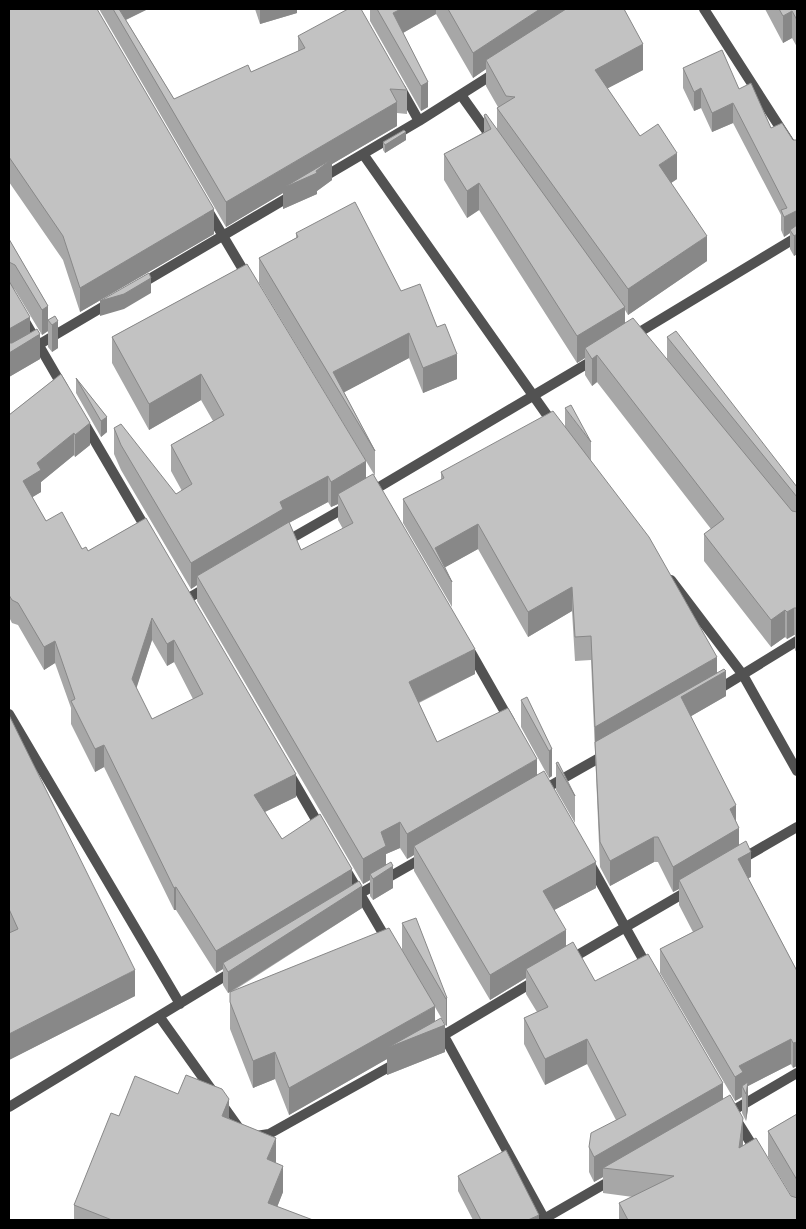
<svg xmlns="http://www.w3.org/2000/svg" width="806" height="1229" font-family="'Source Sans 3',sans-serif">
  <style>
    .lines { fill: none; stroke-linecap: round; stroke-linejoin: round }
    .street { stroke: #525252; stroke-width: 10 }
    .wall { fill: #a7a7a7; fill-rule: evenodd }
    .shaded-wall { fill: #888 }
    .building { fill: #c2c2c2; stroke: #888; fill-rule: evenodd }
  </style>
  <rect width="100%" height="100%" fill="#fff"/>
  <g class="lines">
    <path class="street" d="M704 9 797 154
      M401 89 419 121
      M461 95 491 137
      M363 154 554 425
      M322 178 419 121 498 71
      M207 209 248 278
      M139 285 294 194
      M23 318 63 387
      M633 336 797 237
      M33 348 111 302
      M83 421 148 532
      M369 493 595 359
      M285 542 348 506
      M671 580 743 675 797 771
      M187 599 209 586
      M469 649 510 721
      M714 692 797 641
      M9 714 180 1004
      M290 775 322 830
      M541 791 606 754
      M740 860 797 827
      M589 862 648 968
      M346 870 388 942
      M354 897 426 856
      M569 960 691 889
      M159 1016 241 1131
      M439 1027 545 1220
      M439 1038 538 979
      M9 1107 235 970
      M727 1114 797 1073
      M737 1121 757 1153
      M256 1136 269 1134 398 1062
      M542 1220 615 1178"/>
  </g>
  <path class="wall" d="M9 9 214 234 80 312 63 260 9 182Z
    M99 9H148L126 20 174 99 251 72 298 51V36L407 90V114L397 113V126L332 164V180L317 191V194L283 209V193L226 227Z
    M255 9H297V13L260 24Z
    M370 9H624L643 70 607 88 640 136 677 179 671 183 707 261 628 315 625 310V323L667 359V337L797 487V653L795 650V635H794L787 639 785 637 771 647 704 561V534L711 529 597 382 592 386 585 375V358L577 363 479 210 467 218 444 180V154L484 132V115L497 130V108L498 107 486 86V69L473 78 436 14 403 33 428 82V107L421 111 370 21Z
    M765 9H797V47L792 38 783 43Z
    M683 68 739 89 771 128 793 140H797V254L794 256 790 249V233L784 237 781 230V215L733 123 712 132 701 108 694 111 683 88Z
    M406 140 385 153 383 150V142Z
    M296 233 401 291 457 379 423 393 409 358 344 392 375 451V476L259 283V258L296 238Z
    M9 239 48 306V331L42 335 15 290 13 288 40 359 9 377Z
    M247 264 475 674 419 703 437 742 537 775 596 888 554 910 566 946 595 981 723 1099 743 1143V1146L792 1197 768 1157V1131L797 1114V1220H619V1203L633 1197 603 1193V1177L594 1182 589 1172V1147L616 1120 587 1064 545 1085 524 1044V1018L537 1012 526 994V978L490 1000 414 871V855L407 859 400 848 386 854V865L393 888 373 900 370 896V880L363 884 197 601V585L191 589 121 470 114 454V428L176 494 182 491 171 471V445L213 421 201 400 149 430 112 363V337ZM328 502 331 507 338 504V520L343 529 301 550 289 523Z
    M55 316 58 348 52 352 48 347V320Z
    M61 374 90 445 75 457 74 455 41 482V492L32 497 46 521 82 549 88 551 146 518 296 797 265 812 282 839 352 886 362 908 233 991 435 1021 445 1052 387 1075V1059L289 1115 275 1079 253 1088 230 1029V992L228 993 223 985V969L216 973 176 910H174L104 767 95 772 71 724V708L55 663 44 670 18 625 12 623 9 617V415ZM152 640 167 666 174 662 193 699 152 719 136 688Z
    M76 378 107 417V432L101 437 76 393Z
    M565 408 591 442V462L717 672 726 696 691 716 736 821 739 845 751 877 748 878 797 971 793 1068 791 1064 748 1086V1109L746 1121 742 1113V1097L735 1101 660 973V949L693 932 679 905V889L673 892 658 862H654L610 886 600 867 595 751V752L591 660 575 661 572 611 528 637 478 549 445 567 452 582V607L403 523V499L441 480V472L565 427Z
    M521 700 552 749V776L549 778 521 727Z
    M9 715 135 996 9 1060Z
    M556 763 575 796V823L556 790Z
    M402 923 447 998V1025L446 1026 402 950Z
    M119 1116 229 1118 276 1163 283 1192 277 1207 313 1220H74V1205Z
    M458 1176 539 1220H473L458 1191Z"/>
  <path class="shaded-wall" d="M115 9H148L121 22Z
    M260 9H297V13L260 24Z
    M401 9H436V14L394 38 393 13Z
    M540 9H580L486 60V69L473 78V53Z
    M792 11V38L783 43V16Z
    M643 44V70L595 95V70Z
    M428 82V107L421 111V86Z
    M701 88V108L694 111V92Z
    M397 102V126L332 164V180L317 191V194L283 209V193L226 227V202Z
    M733 103V123L712 132V113Z
    M406 132V140L385 153V145Z
    M677 153V179L659 191V165Z
    M479 183V210L467 218V191Z
    M214 209V234L80 312V288Z
    M796 211V230H790V233L784 237V217Z
    M797 234V254L794 256V236Z
    M707 236V261L628 315V289Z
    M151 278V293L124 309 100 316V301Z
    M48 306V331L42 335V310Z
    M625 307V334L585 348V358L577 363V336Z
    M30 317V340L40 334V359L9 377V329Z
    M58 321V348L52 352V325Z
    M409 333V358L341 394 333 372Z
    M457 354V379L423 393V368Z
    M597 355V382L592 386V359Z
    M201 374V400L149 430V404Z
    M107 417V432L101 437V421Z
    M90 423V445L75 457V435Z
    M74 433V455L41 482V492L23 503V481L37 463Z
    M366 461V487L338 494V504L331 507V482Z
    M328 476V502L283 526 197 576V585L191 589V563L280 502Z
    M478 524V549L444 568 435 548Z
    M572 587V611L528 637V612Z
    M794 608V635L787 639V612Z
    M785 610V637L771 647V620Z
    M152 618V640L132 702V679Z
    M174 640V662L167 666V644Z
    M55 641V663L44 670V647Z
    M475 649V674L409 707V682Z
    M717 657V676L726 671V696L681 722 595 742V752V727Z
    M104 745V767L95 772V749Z
    M552 749V776L549 778V751Z
    M537 759V785L414 846V855L407 859V834Z
    M296 774V797L254 817V795Z
    M736 805V830L739 828V853L679 880V889L673 892V867L730 809Z
    M400 822V848L386 854V870L393 866V888L373 900V879L370 874V880L363 884V859L381 832Z
    M654 837V862L610 886V861Z
    M751 852V877L738 883V859Z
    M596 862V888L543 916V891Z
    M352 869V891L223 963V969L216 973V951Z
    M362 886V908L228 993V972Z
    M176 887V910H174V888Z
    M566 930V955L526 969V978L490 1000V975Z
    M135 970V996L9 1060V1034Z
    M447 998V1025L446 1026V999Z
    M435 1006V1029L445 1025V1052L387 1075V1059L289 1115V1088Z
    M587 1039V1064L545 1085V1059Z
    M791 1039V1064L748 1086V1109L746 1121V1094L742 1086V1097L735 1101V1077L739 1066Z
    M797 1042V1066L793 1068V1043Z
    M275 1052V1079L253 1088V1061Z
    M723 1083V1108L603 1168V1177L594 1182V1157Z
    M229 1099V1124L222 1116Z
    M743 1118V1143L739 1174V1148Z
    M276 1138V1163L267 1159Z
    M283 1166V1192L272 1220 268 1203Z
    M539 1215V1220H528Z"/>
  <path class="building" d="M9 9H97L214 209 80 288 63 236 9 157Z
    M113 9H119L174 99 248 65 251 72 305 48 298 36 348 9H361L407 90 390 89 397 102 226 202Z
    M377 9H401L393 13 428 82 421 86Z
    M448 9H540L473 53Z
    M566 9H624L643 44 595 70 640 136 658 124 677 153 659 165 707 236 628 289 497 108 515 97 506 96 486 60Z
    M779 9H797V20L792 11 783 16Z
    M722 50 739 89 751 83 771 128 782 123 793 140H797V211H796L784 217 781 210 787 208 733 103 712 113 701 88 694 92 683 68Z
    M486 114 625 307 577 336 479 183 467 191 444 154 491 129 484 115Z
    M404 130 406 132 385 145 383 142Z
    M332 159 316 171 317 173 283 188Z
    M355 202 401 291 420 284 437 327 445 324 457 354 423 368 409 333 333 372 375 451 259 258 298 237 296 233Z
    M797 225V234L794 236 790 230Z
    M9 239 48 306 42 310 15 265 9 262Z
    M247 264 366 461 331 482 328 476 280 502 283 509 191 563 121 445 114 428 121 424 176 494 192 484 171 445 224 415 201 374 149 404 112 337Z
    M149 273 151 278 124 294 100 301Z
    M9 281 30 317 9 329Z
    M55 316 58 321 52 325 48 320Z
    M633 318 792 511 797 512V608H794L787 612 785 610 771 620 704 534 724 519 597 355 592 359 585 348Z
    M37 329 40 334 9 353V343H12Z
    M676 331 797 487V497L667 337Z
    M61 374 90 423 75 435 74 433 37 463 41 470 23 481 46 521 62 512 82 549 86 547 88 551 146 518 296 774 254 795 282 839 320 814 352 869 216 951 176 887 174 888 104 745 95 749 71 701 75 699 55 641 44 647 18 603 12 600 9 595V415ZM152 618 167 644 174 640 203 694 152 719 132 679Z
    M76 378 107 417 101 421Z
    M571 405 591 442 565 408Z
    M553 411 649 537 717 657 595 727 591 636 575 637 572 587 528 612 478 524 435 548 452 582 403 499 444 478 441 472Z
    M373 474 475 649 409 682 437 742 508 708 537 759 407 834 400 822 381 832 386 846 363 859 197 576 289 522 301 550 353 523 338 494Z
    M724 669 726 671 681 697 736 805 730 809 739 828 673 867 658 837H654L610 861 600 842 595 742Z
    M527 697 552 749 549 751 521 700Z
    M9 715 135 970 9 1034V933L18 929 9 909Z
    M558 762 575 796 556 763Z
    M544 771 596 862 543 891 566 930 490 975 414 846Z
    M746 841 751 852 738 859 797 971V1042L793 1043 791 1039 739 1066 743 1072 735 1077 660 949 703 927 679 880Z
    M391 862 393 866 373 879 370 874Z
    M359 881 362 886 228 972 223 963Z
    M416 918 447 998 446 999 402 923Z
    M389 928 435 1006 289 1088 275 1052 253 1061 230 1002V992Z
    M573 942 595 981 648 954 723 1083 594 1157 589 1147 591 1133 626 1115 587 1039 545 1059 524 1018 548 1007 526 969Z
    M441 1018 445 1025 387 1048Z
    M186 1075 222 1089 229 1099 222 1116 276 1138 267 1159 283 1166 268 1203 313 1220H112L74 1205 111 1113 119 1116 135 1076 178 1094Z
    M748 1082 746 1094 742 1086Z
    M730 1095 743 1118 739 1148 756 1138 791 1196 797 1198V1220H628L619 1203 674 1176 603 1168Z
    M797 1114V1180L768 1131Z
    M506 1150 539 1215 528 1220H481L458 1176Z"/>
  <rect width="806" height="1229" fill="none" stroke="#000000" stroke-width="20"/>
</svg>
